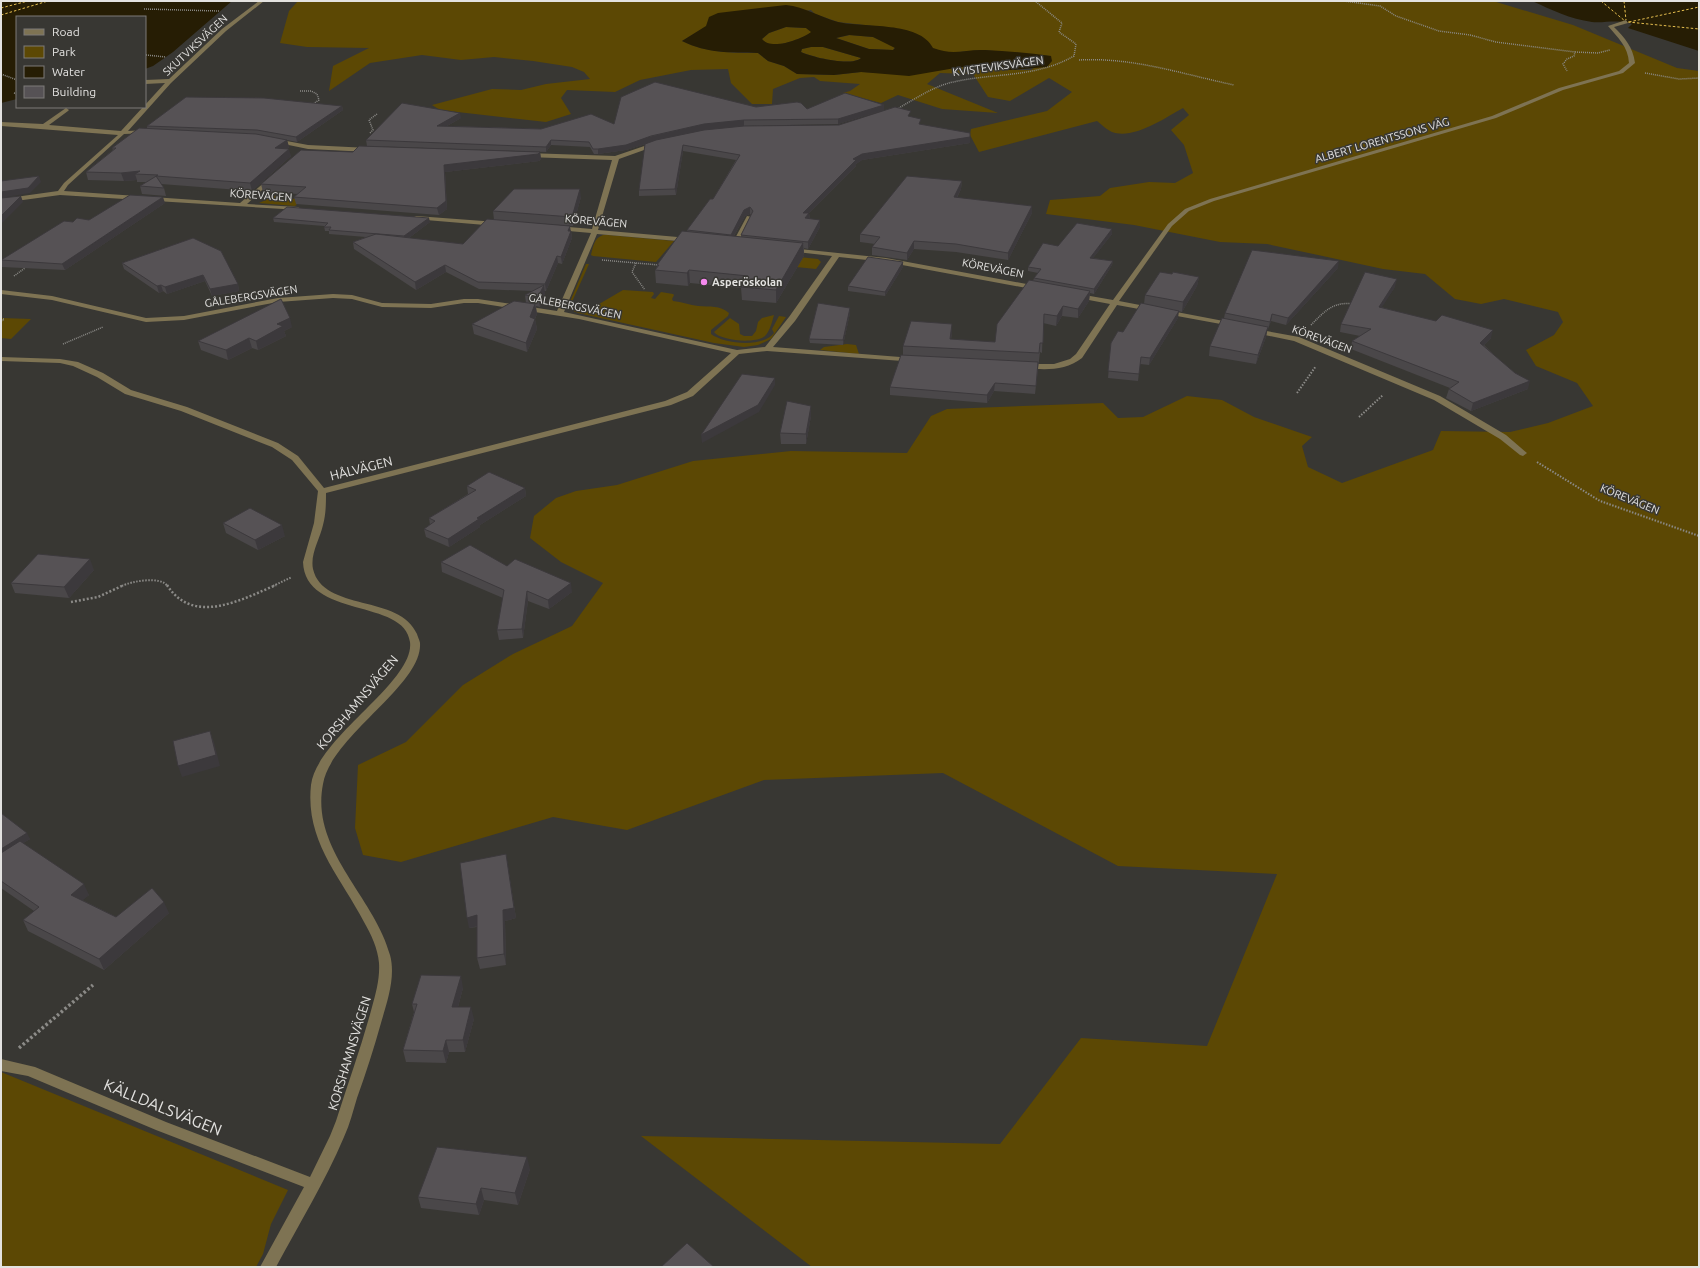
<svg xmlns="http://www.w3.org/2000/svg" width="1700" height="1268" font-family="Ubuntu,sans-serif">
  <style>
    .green { fill: #5c4804; fill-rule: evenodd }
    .water { fill: #261d04; fill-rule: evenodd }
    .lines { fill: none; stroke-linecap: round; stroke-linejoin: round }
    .ferry { stroke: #e7c04f; stroke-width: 1; stroke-dasharray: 2.5 2; stroke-linecap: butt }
    .path-far3 { stroke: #8b8a87; stroke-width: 1.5; stroke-dasharray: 1 1; stroke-linecap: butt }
    .path-far2 { stroke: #8b8a87; stroke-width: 2; stroke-dasharray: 1.5 1.5; stroke-linecap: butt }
    .path-far1 { stroke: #8b8a87; stroke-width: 2.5; stroke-dasharray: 2 2; stroke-linecap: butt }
    .path { stroke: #8b8a87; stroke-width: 3.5; stroke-dasharray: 2.5 2.5; stroke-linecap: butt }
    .minor { fill: #7e7353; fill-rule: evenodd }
    .wall { fill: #4a4749; fill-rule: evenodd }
    .shaded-wall { fill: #3c393c }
    .building { fill: #565255; stroke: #3c393c }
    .poi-dot { fill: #f589ee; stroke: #383733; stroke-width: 1.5 }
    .labels { text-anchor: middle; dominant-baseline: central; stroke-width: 3; stroke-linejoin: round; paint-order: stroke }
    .far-street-label { font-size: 11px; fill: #e3e2e0; stroke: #383733 }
    .far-poi-label { font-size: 11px; font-weight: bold; fill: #e3e2e0; stroke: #383733; text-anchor: start }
    .street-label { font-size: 13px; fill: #e3e2e0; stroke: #383733 }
    .near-street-label { font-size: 16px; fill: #e3e2e0; stroke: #383733 }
  </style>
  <rect width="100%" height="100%" fill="#383733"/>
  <path class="green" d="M298 1H1493L1573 25 1677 68 1699 71V1267H812L641 1136 1000 1144 1081 1038 1207 1046 1277 874 1118 866 943 773 764 780 627 830 553 817 401 862 363 855 355 828 358 765 406 742 463 685 513 654 572 626 603 583 561 562 530 538 534 516 556 498 576 491 617 485 693 461 791 451 907 453 931 416 947 409 1103 403 1118 418 1143 417 1187 396 1222 400 1254 417 1312 437 1302 446 1308 467 1342 483 1433 450 1441 431 1510 432 1548 423 1593 406 1577 383 1536 366 1526 350 1554 335 1563 322 1558 312 1504 299 1481 304 1455 299 1425 274 1383 269 1267 244 1220 242 1134 225 1046 214 1050 200 1100 196 1110 188 1149 182 1175 183 1193 173 1184 145 1171 130 1189 115 1183 108C1165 118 1133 140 1112 132 1107 130 1101 124 1097 121L979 152 970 135 971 129 1047 111 1072 92 1049 78 1010 101 988 97 973 74 940 73 927 84 998 113 942 109 898 95 881 103 843 93 850 91 860 84 820 81 814 77 800 78 773 89 772 104H752L731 83 728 69 691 70 640 80 615 92 567 90 561 98 571 114 546 122 440 110 432 105 492 89 521 90 546 84 590 79 584 72 572 67 533 61 494 57 461 60 422 55 370 63 329 91 333 66 369 48 307 47 280 43 289 11ZM811 10 815 14 838 22 900 29 932 48 945 53 983 50 1051 56 1031 70H983L961 67 931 71 888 73 861 72 834 75 797 74 784 66 768 61 758 53C731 53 707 53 682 41L707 26Z
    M786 27 806 28 812 32C802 39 770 52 762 39L769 33Z
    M850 35 873 37 895 47 893 50 869 49 836 38Z
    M811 47H823L861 58C850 67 813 57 801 52L802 49Z
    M277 195 286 196 285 198 296 199 298 203 295 206 259 203Z
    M603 235H608L674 241 656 262 593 256 591 255C593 247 594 238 603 235Z
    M799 257 818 259 821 262 816 269 786 266Z
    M586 264H589L571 304 575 310 594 307 623 290 653 292 654 294 651 298 655 299 661 292 673 294 674 295 672 299 673 301C682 302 690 305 698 306 710 307 720 305 729 313L728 316 711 330V334C724 344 763 348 774 333L772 329 779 316 786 317 771 339 758 345 744 347 714 343 578 313 571 310 569 304Z
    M774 315C772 322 770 331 765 336 756 344 721 341 714 332L730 318 739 324 740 334 744 336H752L756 331 758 322 762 318Z
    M1 318 31 319 11 339 1 338Z
    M847 344 856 345 859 354 820 350 824 347Z
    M1 1072 288 1190 271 1224 263 1254 256 1267H1Z"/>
  <path class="water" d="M1 1H232L173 52 153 66 145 69V17H17V99L1 103Z
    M1532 1H1699V51L1628 28 1632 24C1618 19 1606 23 1592 22 1570 19 1552 10 1532 1Z
    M786 5C805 7 820 17 838 22 864 28 920 21 933 48 954 56 965 49 985 50 1007 51 1029 53 1051 56L1052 61 1047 67 1011 70 961 67 909 76 861 72 834 75 797 74 784 66 768 61 758 53C730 52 708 54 682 41L706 26 709 17 718 13ZM786 27 806 28 811 32C802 39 771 51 762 39L769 33ZM849 35 873 37 895 48 893 50 869 49 836 38ZM811 47H823L861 58C851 67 812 57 801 52L802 49Z"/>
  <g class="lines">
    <path class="ferry" d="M1601 1 1625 21
      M1624 1 1626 20
      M1 8 28 1
      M1 15 48 1
      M1628 22 1699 29
      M1629 22 1699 7"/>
    <path class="path-far3" d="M1344 1 1380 6 1396 16 1439 31 1470 35 1496 42 1575 52 1574 56 1567 59 1563 64 1567 71
      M144 9 219 11
      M1575 52 1598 53 1610 50
      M146 55 166 57
      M1079 60C1133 57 1182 74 1234 85
      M1645 73 1679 79 1699 78
      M1 74 17 80
      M300 91H311L317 94 319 100 313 104
      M14 93 17 94
      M897 109C913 100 931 88 949 83 993 72 1033 79 1074 56L1076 44 1059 32 1062 23 1035 1
      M370 133 373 130 369 120 377 114
      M602 260 659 265
      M636 263 632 272 645 290
      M14 276 25 268
      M1 319H4L1 322
      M1311 325C1324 312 1333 301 1353 304
      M63 344 103 327"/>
    <path class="path-far2" d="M1297 393 1316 366
      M1359 417 1383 395
      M1537 462 1600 501 1699 536
      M122 586C131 581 162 576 167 586
      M273 586 292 577"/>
    <path class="path-far1" d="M167 585C193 626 241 600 276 585
      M71 602 98 597 124 585"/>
    <path class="path" d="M19 1048 93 985"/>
    <path class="minor" d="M259 1H264L226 31 171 83 128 131 146 130 148 131V133L124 134 68 185 64 191 240 203 272 176 275 178 274 179 247 204 298 207 301 209 300 210 60 195 1 203V199L58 191 64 183 118 135 1 126V122L43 124 66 108 69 110 68 111 49 125 121 131 143 107H145V105L165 83 145 84V80L169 79 222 29Z
      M1626 20 1628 23 1614 27C1625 38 1633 47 1635 63L1623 73 1563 90 1496 118 1214 201 1189 211 1172 226 1119 301 1234 323 1238 325 1237 327 1117 305 1082 358C1065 371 1045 370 1025 368L1021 366 1025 364H1054L1070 359 1076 354 1110 304 1073 297V293L1113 300 1168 224 1185 209 1210 199 1492 116 1559 88 1619 71 1629 63C1628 46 1618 38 1608 26Z
      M276 139 308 145 369 148 372 150 369 152 308 149 274 142 273 141Z
      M656 142 659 144 658 145 619 159 598 230 689 238 692 240 689 242 597 234 564 312 737 350 765 347 789 317 832 256 788 251V249L790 248 886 258 1037 286 1041 288 1037 290 886 262 839 257 795 321 773 347 913 358H916V362L767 351 739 354 693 396 671 405 326 493C326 503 326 514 323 525 320 539 310 554 313 569 323 612 400 594 417 634 417 635 420 641 420 643 423 685 331 736 323 784 310 850 374 896 390 955 396 977 387 1002 381 1023 374 1048 366 1073 357 1098 353 1111 350 1124 344 1137 325 1182 299 1224 276 1267H260L304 1187 156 1130 28 1076 1 1071V1059L35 1067 166 1122 310 1177 330 1136 336 1121C348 1083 362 1045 372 1007 376 993 380 978 379 963 378 949 371 934 364 922 340 876 305 841 311 785 317 737 415 682 410 642 405 598 305 619 303 562L314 523 318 491 292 460 272 447 181 411 125 394 97 377 73 366 60 363 1 361V357L60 359 78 362 103 373 131 390 187 407 278 443 298 456 324 488 665 401 687 392 731 353 579 319 478 303H464L431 308 382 307 352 299 333 298 278 302 184 320 146 322 52 300 1 294V290L52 296 146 318 184 316 278 298 333 294 352 295 382 303 431 304 464 299H478L557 311 591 233 557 230 554 228 557 226 592 229 612 160 527 157 524 155 527 153 615 156Z
      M416 216 497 222 500 224 497 226 414 219V217Z
      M747 216 752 217 737 245H733L732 244Z
      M1250 328 1299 337 1440 396 1506 435 1527 453 1523 456 1520 455 1500 439 1434 400 1294 341 1250 332Z"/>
  </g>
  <path class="wall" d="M884 105V110L838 124 744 126 704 130 671 137 839 125 911 117 921 125 970 143 862 160 856 164V166L809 213 810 219 820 227 808 249 804 248V256L776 303 742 300 741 288 690 283 688 286 656 283 655 270 657 267V265L687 231V230L713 199 736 160 683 151 676 195 639 196V190L652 142 626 150 598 154H594L590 147 551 145 546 152 367 146 366 140 461 118 447 126 541 129 614 124 756 107 807 109ZM750 214 751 215 741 235V237L734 236 745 216Z
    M342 106 343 110 297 142 287 140 289 147 287 149 291 156 252 191 161 184 164 188 166 196 142 194 140 186 147 182H137V180L124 181 88 180 86 172 113 150 112 148 147 128V126Z
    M353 152H540L541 159 539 161 445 172 447 209 439 215 296 204 294 197 298 194 263 192 261 184Z
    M962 181 961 189 957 198 1032 206V213L1008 260 956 252 914 249 907 260 872 255V247L875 244 860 242V234Z
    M581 197 573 226 494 220 493 211Z
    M165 203 65 270 2 267 1 264V260L73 222 89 220Z
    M273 218 430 222 409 238 463 244 570 226V231H571L572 238 562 264 558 263 546 291H544L545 294 540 307 536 306 537 314 535 319 537 329 527 352 474 334 472 324 526 303 525 295 533 291 479 289 446 272 416 290 354 249 353 242 366 237 329 234V231H325L324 226 274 222Z
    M1112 229V234L1093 258 1113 261 1112 265 1094 294 1090 293 1089 301 1078 318 1062 316 1056 326 1043 323 1042 353 1040 352 1035 394 994 391 987 403 890 395V387L903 355V346L952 333 951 339 995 342 1033 281 1034 278 1038 273 1028 271V267L1058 246Z
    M193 238 238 284 239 291 212 296 205 281 167 294 163 291 159 293 124 269 122 263Z
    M903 267 885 296 848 291V286Z
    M1338 268 1286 325 1271 321 1268 329H1267L1266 337 1256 364 1209 356 1210 346 1224 318 1225 313Z
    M1172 274 1199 277 1197 286 1182 312 1169 309 1178 318 1149 365 1140 364 1138 381 1108 378 1111 343 1123 332 1144 304 1145 295Z
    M1395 287 1381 307 1491 338 1484 345 1528 389 1471 411 1446 398 1449 389 1450 388 1351 349 1352 341 1360 336 1340 332 1341 324Z
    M850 313 843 345 810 343 809 339Z
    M292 327 284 331 286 336 258 350 252 348 228 360 201 350 198 341Z
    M811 416 806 444H781L780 433Z
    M467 486 525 488 526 496 480 525V527L449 547 426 537 424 529 430 525 429 518 468 494Z
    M223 523 285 536 258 550 226 533Z
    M441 562 507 566 572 592 549 609 528 601 523 638 499 640 497 630 503 598 442 572Z
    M94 570 69 598 15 593 11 583Z
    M1 813 30 839 23 843 89 895 82 900 116 917 169 913 104 970 28 931 23 920 34 911 1 888Z
    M506 854 516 918 505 921 506 965 480 969 477 958V927L469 928Z
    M463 988 458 1007 474 1019 465 1052H449L446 1063 406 1062 403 1050 414 1012 412 1004Z
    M530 1169 518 1205 484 1200 479 1215 421 1208 418 1197Z"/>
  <path class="shaded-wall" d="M884 105V110L838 124V119Z
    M342 106 343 110 297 142 296 137Z
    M460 113 461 118 438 131 437 126Z
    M744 120V126L704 130 652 142 626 150 598 154V149L704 124Z
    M970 137V143L862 160 856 164V166L803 219V213L853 159 862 154Z
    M287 140 289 147 276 156 275 148Z
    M551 140V145L546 152V147Z
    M683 145V151L676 195 675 189Z
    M289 149 291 156 252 191 250 183Z
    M540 152 541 159 539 161 445 172 447 209 439 215 437 208 444 165Z
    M140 171 135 174 137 180 124 181 121 173Z
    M39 176 41 182 30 193 1 198V192Z
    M962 181 961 189 953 205 954 197Z
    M580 189 581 197 573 226 572 217Z
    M21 196 23 202 1 224V216Z
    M163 197 165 203 65 270 62 264Z
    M1032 206V213L1008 260V253Z
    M750 207V214L745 216 731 241V235L744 210Z
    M809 213 810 220 805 218Z
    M429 218 430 222 405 241 404 236Z
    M820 220V227L808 249V242Z
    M570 226 571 233V231L572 238 562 264 561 257Z
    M1112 229V234L1090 262V258Z
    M914 241V249L907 260V253Z
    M803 243 804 256 776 303V290Z
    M557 256 558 263 546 291 545 284Z
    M1113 261 1112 265 1094 294V289Z
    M1339 261 1338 268 1286 325 1288 318Z
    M903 262V267L885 296V292Z
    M445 265 446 272 416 290 415 282Z
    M689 270 690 283 688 286 687 273Z
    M203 275 205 281 167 294 165 287Z
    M1199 277 1197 286 1182 312 1183 302Z
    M1397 279 1395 287 1377 315 1379 307Z
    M238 284 239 291 212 296 210 289Z
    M161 285 163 291 159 293 157 286Z
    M544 285 545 294 540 307 538 297Z
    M1090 291 1089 301 1078 318V309Z
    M535 304 537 314 531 327 530 317Z
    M1063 306 1062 316 1056 326 1057 316Z
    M850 308V313L843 345V340Z
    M1179 311 1178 318 1149 365 1150 358Z
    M1272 314 1271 321 1268 329 1270 322Z
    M290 318 292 327 284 331 286 336 258 350 256 341 277 324Z
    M535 319 537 329 527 352 526 343Z
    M952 324V333L949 348 950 339Z
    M1268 327 1266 337 1256 364 1258 355Z
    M1493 330 1491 338 1478 351 1480 343Z
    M249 338 252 348 228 360 226 350Z
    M775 378V385L759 412 702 443 701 435Z
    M1530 381 1528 389 1471 411 1473 403Z
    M995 383 994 391 987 403V395Z
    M811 406V416L806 444V434Z
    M525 488 526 496 480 525V527L449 547 448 539 477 518Z
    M282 525 285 536 258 550 255 540Z
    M90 559 94 570 69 598 64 587Z
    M571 583 572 592 549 609 548 600Z
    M527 591 528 601 523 638 522 629Z
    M210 731 214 742 220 766 182 777 178 766Z
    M27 833 30 839 4 855 1 849Z
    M506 854 516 918 505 921 506 965 504 954 503 910Z
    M84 884 89 895 76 906 71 895Z
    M164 902 169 913 104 970 99 959Z
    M477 915 479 926 469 928 467 918Z
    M461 976 463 988 455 1018 452 1007Z
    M471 1007 474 1019 465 1052 463 1040Z
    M446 1040 449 1052 446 1063 443 1051Z
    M527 1157 530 1169 518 1205 515 1193Z
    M481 1188 484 1200 479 1215 476 1204Z"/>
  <path class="building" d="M655 82 756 107 797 102 801 103 807 109 845 93 884 105 838 119 744 120 704 124 651 136 626 145 598 149H593L589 142 551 140 546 147 366 140 402 103 460 113 437 126 541 129 591 114 614 124 621 97Z
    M186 97 264 98 342 106 296 137 257 130 147 126Z
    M895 107 911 111 908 116 921 119 919 124 970 133V137L862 154 853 159 856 160 803 213H809L805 218 820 220 808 242 741 235 753 211 750 207 744 210 731 235 687 230 710 199H713L740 155 683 145 675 189 639 190 645 144 656 140 704 130 744 126 839 125Z
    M139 128 256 134 287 140 275 148 289 149 250 183 156 176 164 188 140 186 158 175 135 174 140 171 121 173 86 172 116 148H112Z
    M359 146 540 152 538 154 444 165 446 201 437 208 294 197 306 187 261 184 301 150 353 152Z
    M39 176 28 188 1 192V181Z
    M907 176 962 181 954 197 1032 206 1008 253 956 244 914 241 907 253 872 247 880 237 860 234Z
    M514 189H580L572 217 493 211Z
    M130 195 163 197 62 264 1 260 64 221 73 222 77 218 89 220Z
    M21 196 1 216V198Z
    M287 207 429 218 404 236 329 230 331 227H324L328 223 273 218Z
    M487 219 570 226 568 231H571L561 257 557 256 545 284 478 282 445 265 415 282 353 242 376 234 463 244Z
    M1077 223 1112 229 1090 258 1113 261 1094 289 1034 278 1041 269 1028 267 1043 243 1058 246Z
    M682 231 803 243 776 290 741 287 748 276 689 270 687 273 655 270 659 265H657Z
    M193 238 221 251 238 284 210 289 203 275 165 287 161 285 157 286 122 263Z
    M1252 250 1339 261 1288 318 1272 314 1270 322 1225 313Z
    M868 257 903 262 885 292 848 286Z
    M1160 272 1172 274 1173 272 1199 277 1183 302 1145 295Z
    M1365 272 1397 279 1379 307 1436 321 1442 315 1493 330 1480 343 1515 373 1530 381 1473 403 1449 389 1459 382 1352 341 1371 329 1341 324Z
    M1029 280 1090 291 1078 309 1063 306 1057 316 1044 314 1043 343H1040L1039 353 903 346 911 321 952 324 950 339 995 342 997 324Z
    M544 285 538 297 525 295Z
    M281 299 290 318 277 324 283 326 256 341 249 338 226 350 198 341Z
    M514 301 535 304 530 317 535 319 526 343 472 324Z
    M818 303 850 308 843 340 809 339Z
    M1141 303 1179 311 1150 358 1141 357 1139 374 1108 371 1111 343 1118 331 1123 332Z
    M1222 318 1268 327 1258 355 1210 346Z
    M901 355 1038 362 1036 386 995 383 987 395 890 387Z
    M742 374 775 378 758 405 701 435Z
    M787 401 811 406 806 434 780 433Z
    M489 472 525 488 477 518 479 519 448 539 424 529 435 521 429 518 476 490 467 486Z
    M250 508 282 525 255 540 223 523Z
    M470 545 507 566 515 559 571 583 548 600 527 591 522 629 497 630 504 590 441 562Z
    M38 554 90 559 64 587 11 583Z
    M210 731 216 755 178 766 173 741Z
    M1 813 27 833 1 849Z
    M20 841 84 884 71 895 116 917 152 888 164 902 99 959 23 920 39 907 1 881V853Z
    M506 854 514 908 503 910 504 954 477 958V915L467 918 460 863Z
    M421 975 461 976 452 1007H471L463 1040H446L443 1051 403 1050 417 1004H412Z
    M437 1147 527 1157 515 1193 481 1188 476 1204 418 1197Z
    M687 1243 714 1267H661Z"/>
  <circle class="poi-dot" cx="704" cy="282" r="4"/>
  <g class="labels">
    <g class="far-street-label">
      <text transform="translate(195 45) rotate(-43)">SKUTVIKSVÄGEN</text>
      <text transform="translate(998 66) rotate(-8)">KVISTEVIKSVÄGEN</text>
      <text transform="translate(1382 140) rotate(-16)">ALBERT LORENTSSONS VÄG</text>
      <text transform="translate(261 195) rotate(4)">KÖREVÄGEN</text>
      <text transform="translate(596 221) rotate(5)">KÖREVÄGEN</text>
      <text transform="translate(993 268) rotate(11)">KÖREVÄGEN</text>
      <text transform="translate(251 296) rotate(-9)">GÅLEBERGSVÄGEN</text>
      <text transform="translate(575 306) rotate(11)">GÅLEBERGSVÄGEN</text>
      <text transform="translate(1322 339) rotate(20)">KÖREVÄGEN</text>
      <text transform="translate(1630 499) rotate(22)">KÖREVÄGEN</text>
    </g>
    <g class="far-poi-label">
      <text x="712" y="282">Asperöskolan</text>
    </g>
    <g class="street-label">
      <text transform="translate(361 468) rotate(-14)">HÅLVÄGEN</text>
      <text transform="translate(357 702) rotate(-50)">KORSHAMNSVÄGEN</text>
      <text transform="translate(349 1053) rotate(-73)">KORSHAMNSVÄGEN</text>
    </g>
    <g class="near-street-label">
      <text transform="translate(163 1107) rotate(22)">KÄLLDALSVÄGEN</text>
    </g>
  </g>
  <rect width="1700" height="1268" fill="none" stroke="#e3e2e0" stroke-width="4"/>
  <rect x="16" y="16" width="130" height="92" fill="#383733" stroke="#7c7b78"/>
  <rect x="24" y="29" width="20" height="6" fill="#7e7353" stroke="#7c7b78"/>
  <text x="52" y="36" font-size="12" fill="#e3e2e0">Road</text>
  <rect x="24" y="46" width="20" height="12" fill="#5c4804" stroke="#7c7b78"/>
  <text x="52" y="56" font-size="12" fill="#e3e2e0">Park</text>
  <rect x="24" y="66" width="20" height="12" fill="#261d04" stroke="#7c7b78"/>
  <text x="52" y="76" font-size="12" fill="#e3e2e0">Water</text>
  <rect x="24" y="86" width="20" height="12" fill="#565255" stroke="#7c7b78"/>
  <text x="52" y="96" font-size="12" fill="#e3e2e0">Building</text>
</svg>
